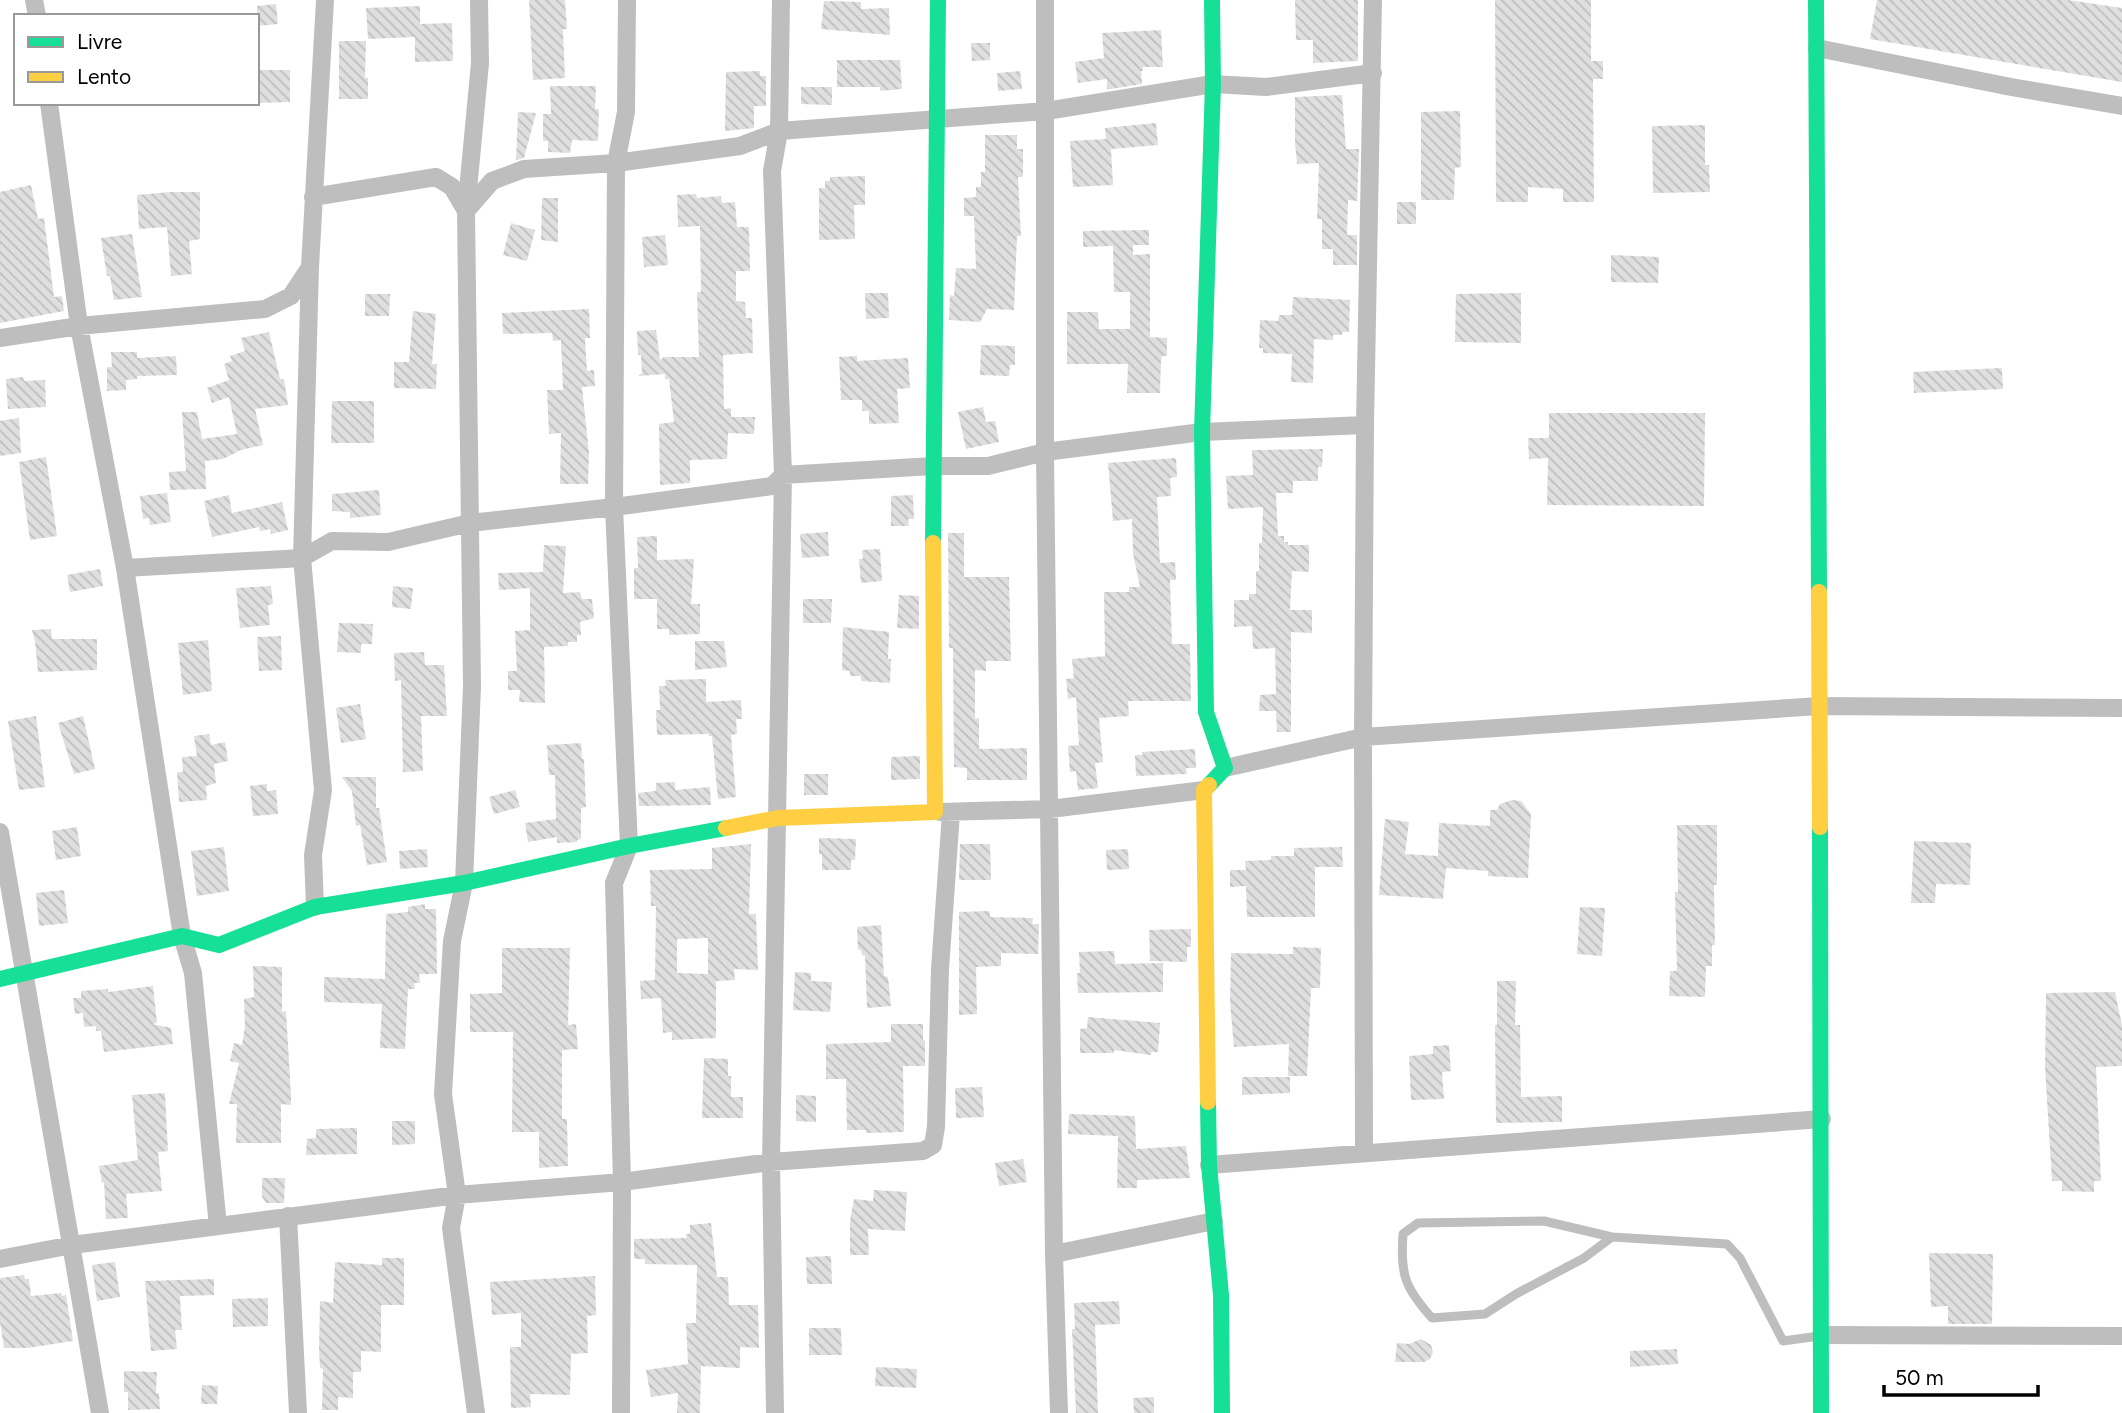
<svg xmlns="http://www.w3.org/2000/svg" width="2122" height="1413" font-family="Figtree,sans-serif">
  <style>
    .building { fill: url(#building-back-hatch); fill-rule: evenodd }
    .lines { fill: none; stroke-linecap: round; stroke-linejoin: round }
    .lane { stroke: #bebebe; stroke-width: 9 }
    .street { stroke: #bebebe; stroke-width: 18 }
    .fast { stroke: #16e098; stroke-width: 16 }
    .slow { stroke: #ffcf43; stroke-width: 16 }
  </style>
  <defs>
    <pattern id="building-back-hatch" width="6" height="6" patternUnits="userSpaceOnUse" patternTransform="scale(1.75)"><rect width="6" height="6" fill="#dfdfdf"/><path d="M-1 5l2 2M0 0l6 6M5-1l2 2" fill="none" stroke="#bebebe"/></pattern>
  </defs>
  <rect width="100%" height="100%" fill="#fff"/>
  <path class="building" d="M529 0H565L567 29H563L565 78 533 80Z
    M1295 0H1358V61L1313 63V40H1296Z
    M1495 0H1591V61H1603V79H1593L1594 202H1563V189L1528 187V202H1496Z
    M1877 0H2068L2122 8V82L1870 39Z
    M824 1 861 2V9L889 8 890 35 821 29Z
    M276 4 278 24 257 26V6Z
    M420 6V24L452 23 453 61 415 62V37L368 39 366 8Z
    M1161 30 1163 67H1143V71H1141L1142 84 1111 89H1107V79L1078 83 1075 62 1104 58 1102 33Z
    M339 41H366L365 78H368V99H339Z
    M971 43H990V60L972 61Z
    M837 60H900L902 89 880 91V87H837Z
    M257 70H290V102L257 103Z
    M760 71V76H766V106H754V128L725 131 726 72Z
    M1020 71 1022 89 998 91 997 73Z
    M550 86H596L595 109H599L598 141 572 140 570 153 548 152V141H543V114H551Z
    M801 87H832V105L801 104Z
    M1342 95 1346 149H1359L1357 201 1348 200 1347 235H1357V265H1333V249H1322V219H1317L1319 163 1297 164 1295 142V97Z
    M1460 111 1461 167 1455 168 1454 200H1421V112Z
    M518 112 536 113 524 158 516 160Z
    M1156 123 1158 145 1111 149 1113 185 1073 187 1070 141 1106 139 1105 128Z
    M1705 125V165H1709L1710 192 1653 193 1652 126Z
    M985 135H1017V149H1023V177H1018L1021 236H1017L1014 310 987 309 980 322 949 320 950 295 954 296 956 268 976 269 974 216H964V198L976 197V187H981V172H985Z
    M865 176V205H854L855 239 819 240V188H825V181H830V177Z
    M31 185 38 219 44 218 54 297 62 296 64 311 0 323V192Z
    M170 192H200V239L189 241 192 274 171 276 167 227 139 229 137 195Z
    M696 194 697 198 721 196 722 203 735 202 737 227H749L750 271H736V301L745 302 746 318H752L753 353 723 355 724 409 731 408V417H755L754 434 728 433 727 459 690 460V483L660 485 659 424 674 422 669 379H665V374L638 376 642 373 641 355H638L637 331 656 330 660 360 664 357H699L697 292H701L700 226 678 227 677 195Z
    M542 198H558V242L541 240Z
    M1397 202H1416V224H1397Z
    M511 223 535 230 527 261 503 255Z
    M1149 230V245H1133V255L1150 254V337L1167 338V356H1162L1161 361 1160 393H1127L1128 364H1067V312H1098L1099 329H1130V292H1114L1113 246 1083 247V231Z
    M132 234 142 297 114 300 110 276H107L101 238Z
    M665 235 668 265 644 267 642 237Z
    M1611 255 1659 257 1658 283 1611 282Z
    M865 293H888L889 318 866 319Z
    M1521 293V343L1455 342 1456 294Z
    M365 294H390L389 316H365Z
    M1293 297 1350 300 1349 332H1342V335H1333V340L1314 339 1313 383 1291 382 1292 354 1263 353V348H1259L1260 320 1278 321 1279 315H1292Z
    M589 309 590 338H585L587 371 594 370 595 386 582 387 589 453 588 484H560L561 433 549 434 547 390H563L561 340 553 341 552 333 503 334 502 313Z
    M413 311 436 314 432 364H437L436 389 394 388V362H409Z
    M269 332 280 379H284L288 405 255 409 263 445 241 450 223 459 205 461 206 489 170 490 169 472 186 471 182 412H197L202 439 237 434 229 397 212 403 207 388 229 380 224 364 232 361 230 356 245 351 241 338Z
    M981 345 1015 346V365H1010L1009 376 980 375Z
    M111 352H137V358L176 356 177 375 137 376V379L126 380V390L107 391V367H112Z
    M857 356V361L908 358 910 388 897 389 899 423 869 424V411H862V400H841L839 357Z
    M2002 368 2003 389 1914 393 1913 372Z
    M23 377 24 381 45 380 46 407 8 409 6 379Z
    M332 401H374V443H331Z
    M983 407 986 422 995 421 999 442 966 449 958 412Z
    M1549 413H1705L1704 506 1547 505 1548 458 1529 459 1528 438H1549Z
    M19 418 21 453 0 456V421Z
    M1323 449 1322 467H1318V481H1293V493H1276L1278 536H1284V542H1288V545H1309V572L1292 571 1290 610H1312V633L1291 632V732H1277L1276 711H1259L1260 695 1276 694 1275 648 1253 649 1252 626 1234 627V600H1249V594H1256V571H1259V543H1262L1263 507 1228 509 1226 476 1253 475 1252 450Z
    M46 457 57 536 30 540 19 462Z
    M1176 458 1177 477 1170 478 1171 496 1157 497 1160 563 1175 562 1176 580H1170L1172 644H1190L1191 701H1128L1129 716 1099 718 1103 762 1095 763 1098 788 1078 790 1076 771 1070 772 1068 746 1079 745 1076 697 1068 699 1066 679 1074 678 1072 659 1105 656 1104 592H1129V587H1140L1133 553 1132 519 1113 521 1108 463Z
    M379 490 381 515 350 518V512L332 511V494Z
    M167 493 171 522 150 525 149 518 143 519 140 496Z
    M229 495 232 513 282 502 288 530 271 534 270 529 260 531 259 527 212 537 204 501Z
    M913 495 914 519H908L909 526H891V496Z
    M828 532 829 556 802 558 800 534Z
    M948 533H964V577H1009L1011 661H986V671L975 670V719L979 718V749L1027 748V780H967V768L954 767 953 648H949Z
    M657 536V560L694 559 691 604H700V634L669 635V629H657V599H634V568H638L637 537Z
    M544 545 566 546 563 593 580 592 582 599H592L594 618 580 622 581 635H577V642H568V646L544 647 545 703 519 702 520 690H508V671H517L515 631 530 630V588L499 590 498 573 543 572Z
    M880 549 882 581 861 583 859 559H863L862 550Z
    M100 569 103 586 70 592 67 575Z
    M271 586 273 604 268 605 270 625 240 628 236 588Z
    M393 586 413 588 411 609 392 607Z
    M899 595 919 596V629L897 628Z
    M803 599H832L831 623H803Z
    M339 623 373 624 372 644H361V653L337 652Z
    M843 627 889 632 888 659H891L890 683 861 681V676H850V671L842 670Z
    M51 629 52 639H97V670L38 672 35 641 32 630Z
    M281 636 282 670 259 671 257 637Z
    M208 640 212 691 183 695 178 643Z
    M695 641H724L727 667 695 670Z
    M424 652 425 665H444L447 716H421L423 771 403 772 401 680 395 681 394 653Z
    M706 679V702L741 700 742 719H736L737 734 731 735 736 797 718 799 712 736H709V734L657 735 656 710H660L659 686H666L665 680Z
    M360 704 366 739 341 743 336 708Z
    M36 716 45 787 19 790 8 721Z
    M83 716 95 769 74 774 58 723Z
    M209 734 211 745 225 742 228 761 214 764 216 783 206 786 207 800 179 802 177 772H183L182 757 197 756 194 736Z
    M581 743 582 759H584L586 807 581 808V839L577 840V842L557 843V837L528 842 525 823 556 819 555 775H549L547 745Z
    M1195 749 1196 768H1186L1187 774 1136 776 1135 755H1143L1142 752Z
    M920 756V779L891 780V757Z
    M804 774H828V795H804Z
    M342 777H376V808H379L387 862 367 865 360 825 356 826 352 791Z
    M675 782V790L710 787 711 805 639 806 638 793 656 791V783Z
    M267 784V791L276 790 278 814 253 816 250 786Z
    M515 790 520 807 494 814 489 797Z
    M1512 800 1521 801 1531 814 1528 878 1488 876V871L1446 868 1443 899 1379 895 1385 819 1409 822 1405 854 1438 856 1439 823 1490 826V810H1497L1500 804Z
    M1677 825H1717V885H1714L1715 945H1712V966H1706L1705 997 1669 996 1670 971H1677L1675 892H1678Z
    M77 827 81 856 56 860 52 831Z
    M819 838 856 839 855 860H851V870H822V854H819Z
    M1914 841 1971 843 1970 885 1936 884 1935 903H1911Z
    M751 844 749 914H756L758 970 734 969 735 980 716 981V1038L672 1040V1032L663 1033 661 998 641 999 640 981 655 980 656 906H651L650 870 712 869V848ZM708 938V974L677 973V939Z
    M960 844H990L991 880H959Z
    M224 847 229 891 197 896 191 851Z
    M1342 847 1343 867H1315V917H1247L1246 886 1230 887V870H1246L1245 861 1271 860V856H1294V848Z
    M427 849 428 867 400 869 399 851Z
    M1128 849 1129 869 1107 870 1106 850Z
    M64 890 68 923 39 926 36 893Z
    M425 904V909H436L437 974H419L420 983H414L415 989H408L405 1049 380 1048 382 1004 324 1002V977L385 979 386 914 408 912V907Z
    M1580 907 1605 908 1602 956 1577 954Z
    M990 911V917L1033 918 1032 924H1039L1038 954 1001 953V966L976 967 977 1014 959 1015V912Z
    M881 925 884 976 888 977 891 1006 867 1008 865 956 862 955 861 950 858 949 857 927Z
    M1191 929V947H1187V962L1150 961 1149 930Z
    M1293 947 1321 948 1320 988H1311L1307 1076H1288L1289 1044 1234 1047 1230 1002 1231 953 1293 954Z
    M502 948H570L568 1025 576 1024 578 1049 562 1050V1119H567L568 1166 539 1168V1132H512L513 1032H470V994L502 993Z
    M1114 951 1115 964 1163 963V992L1078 993 1077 973H1080L1079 952Z
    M253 966 282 967V1012L286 1011 291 1096V1105L281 1104V1143H236L237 1104H229L239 1063 230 1061 234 1043 242 1045 245 1027 244 999 254 997Z
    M795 972 811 973V981L832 982 830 1012 793 1010Z
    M1497 981H1516L1515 1025H1520L1521 1097 1562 1096V1122L1496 1123 1495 1025H1497Z
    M153 986 157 1023 152 1024 171 1028 173 1044 104 1052 101 1031H96V1026L84 1027 83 1013 75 1014 73 998H81V991L108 989V992Z
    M2115 992 2122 1025V1066L2096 1067 2101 1181H2094V1192L2062 1191V1181H2052L2045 1067 2046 993Z
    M1088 1017 1160 1023 1158 1052H1151V1055L1114 1050V1053H1080V1029L1087 1028Z
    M891 1024H923V1040L925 1041V1066H903L904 1132 866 1133V1130H847L846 1079H826V1044L891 1042Z
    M1449 1045 1451 1071 1442 1072 1444 1099 1411 1100 1409 1056 1433 1054V1046Z
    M704 1058 728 1059V1076H731V1097H743V1118H702Z
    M1242 1077H1290V1093L1242 1095Z
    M982 1087 984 1117 956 1118 955 1088Z
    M165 1093 168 1151 158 1152 162 1191 126 1194 128 1218 106 1219 104 1182 102 1183 99 1166 138 1160 132 1095Z
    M796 1095 816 1096V1122L796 1121Z
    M1069 1114 1135 1116 1136 1149 1186 1146 1190 1178 1137 1180V1188H1117L1118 1136 1068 1134Z
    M392 1121H415V1144L392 1145Z
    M357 1128V1154L306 1155 307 1139 316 1138V1129Z
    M1023 1159 1027 1182 999 1186 995 1163Z
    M262 1178H285L284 1203H266L262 1197Z
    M874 1190 907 1192 905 1231 868 1229 869 1255H850V1221L854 1199 873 1201Z
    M711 1223 717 1277H728L729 1305H758L759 1348 740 1347V1368L701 1366 700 1413H677L678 1393 651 1397 646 1370 688 1364 686 1323H696L697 1265 645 1264V1259H634V1239L687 1238 686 1234H690V1225Z
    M1929 1253 1993 1254 1992 1324H1948V1306L1931 1307Z
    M831 1256 832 1284H807L806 1257Z
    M382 1258H404V1305H381V1352L361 1351V1372H353V1398L338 1397V1410H322L323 1369 320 1368 319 1348 320 1301 333 1303 335 1262 382 1265Z
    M115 1262 120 1297 97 1301 92 1265Z
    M24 1275 25 1279H29L31 1296 61 1293 62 1296 66 1295 73 1341 27 1348H4L0 1322V1278Z
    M595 1276 596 1315 587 1316 588 1353 571 1354 570 1395 530 1394 531 1407 511 1408 510 1347H521V1313L492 1315 490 1282Z
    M214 1279V1295L180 1296 182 1330H175L177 1349 151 1351 145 1281Z
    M268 1298V1326L233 1327 232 1299Z
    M1119 1301 1120 1324 1095 1325 1098 1413H1076L1072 1329H1075L1074 1303Z
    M809 1328H841L842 1355H809Z
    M1421 1339 1431 1345 1433 1352 1430 1359 1424 1362H1395L1397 1343 1409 1344Z
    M1677 1349 1678 1364 1630 1367V1351Z
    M876 1367 917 1369 916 1388 875 1386Z
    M124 1371 157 1372 156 1393H159L160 1409 128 1410V1392H124Z
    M202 1385 218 1386 217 1404H201Z
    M1154 1397V1413H1134L1133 1398Z"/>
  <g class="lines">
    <path class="lane" d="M1612 1237 1584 1258 1516 1294 1485 1314 1432 1318C1405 1288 1400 1275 1403 1234L1418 1223 1544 1221 1612 1237 1727 1244 1740 1258 1783 1341 1819 1336"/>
    <path class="street" d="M34 0 37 16
      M1045 0V452L1054 1254 1059 1413
      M1817 48 2011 87 2122 106
      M49 103 79 326 125 568 182 936 193 973 218 1226
      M313 197 436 177 452 187 466 211 492 181 524 169 616 163 740 146 779 131 1046 111 1213 84 1266 87 1373 73
      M310 267 302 558 323 790 313 855 315 907
      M0 338 79 326 265 309 291 296 310 267 325 0
      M125 568 302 558 332 541 388 542 470 523 614 507 772 486 783 475 933 466H988L1045 452 1202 432 1365 425
      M1225 768 1363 737 1819 706 2122 708
      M940 812 1050 809 1204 790
      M0 832 100 1413
      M1364 1152 1363 737 1365 425 1373 0
      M1209 1165 1822 1119
      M288 1216 298 1413
      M1054 1254 1214 1221
      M0 1259 72 1245 457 1195 622 1182 771 1162 923 1151 933 1145 936 1127 940 969 951 813
      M1821 1335 2122 1336
      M476 1413 451 1228 457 1195 443 1094 452 941 464 883 472 686 466 211 480 63 479 0
      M621 1413 622 1182 614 883 629 846 614 507 616 163 626 112 627 0
      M775 1413 771 1162 783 475 772 171 779 131 781 0"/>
    <path class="fast" d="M1816 0 1819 592
      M933 543 938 0
      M1209 785 1225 768 1206 712 1202 432 1213 84 1212 0
      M1820 827 1821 1413
      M0 979 182 936 219 945 315 907 464 883 629 846 726 828
      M1208 1102 1209 1165 1221 1295 1222 1413"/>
    <path class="slow" d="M1819 592 1820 827
      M726 828 778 818 935 812 933 543
      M1208 1102 1204 790 1209 785"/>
  </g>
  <rect x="14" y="14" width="245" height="91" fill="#ffffff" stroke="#999999" stroke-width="2"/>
  <rect x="28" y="37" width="35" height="10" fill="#16e098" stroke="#999999" stroke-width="2"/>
  <text x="77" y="49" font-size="21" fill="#000000">Livre</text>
  <rect x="28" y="72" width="35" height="10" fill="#ffcf43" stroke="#999999" stroke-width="2"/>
  <text x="77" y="84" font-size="21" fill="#000000">Lento</text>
  <path d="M1884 1385v10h154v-10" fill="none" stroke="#000000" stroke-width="3.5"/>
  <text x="1895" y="1385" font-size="21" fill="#000000" stroke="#ffffff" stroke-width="5" paint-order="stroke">50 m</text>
</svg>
